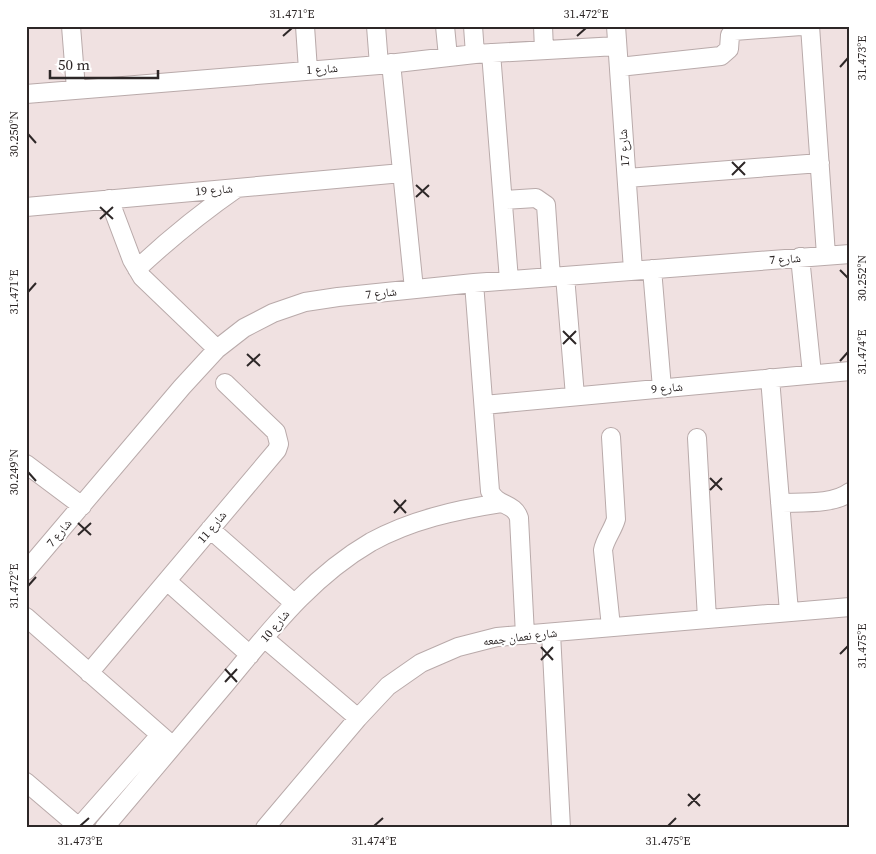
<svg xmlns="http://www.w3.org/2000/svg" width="876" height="854" font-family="'Source Serif 4','Noto Naskh Arabic',serif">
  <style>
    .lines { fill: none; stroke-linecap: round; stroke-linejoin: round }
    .street-casing { stroke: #b9aaaa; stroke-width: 20 }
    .street { stroke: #fff; stroke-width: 18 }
    .ticks { fill: none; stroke: #2d2727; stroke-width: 2 }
    .labels { text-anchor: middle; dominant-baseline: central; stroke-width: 4; stroke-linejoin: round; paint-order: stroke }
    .street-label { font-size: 12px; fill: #2d2727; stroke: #fff }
    .neatline { fill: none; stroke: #2d2727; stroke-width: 2 }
    .ticks-label { font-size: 12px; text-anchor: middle; fill: #2d2727 }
  </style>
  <rect width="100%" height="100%" fill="#f0e1e1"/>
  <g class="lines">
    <g class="street-casing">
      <path id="street" d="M71 26 76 89
        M305 26 308 70
        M376 26 379 65
        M445 26 448 57
        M473 26 475 54
        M543 26 544 50
        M616 26 633 270
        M810 26 826 255
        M491 53 509 280
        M391 63 414 289
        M619 67 721 56 729 49 730 35 734 31 801 26
        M26 94 379 65 475 54 617 46
        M627 178 820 163
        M109 199 132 260 142 277 217 349
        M503 200 536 198 546 205 551 277
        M26 207 402 173
        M800 257 812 374
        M137 269C169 239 201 213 237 188
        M652 269 662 388
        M565 276 575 396
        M474 283 490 491C497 507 514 502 519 518L525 635
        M770 378 789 612
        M484 405 850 371
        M697 438 707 619
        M26 464 82 506
        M780 503C801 502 833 505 850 492
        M210 529 294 603
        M26 571 182 387 217 349 244 328 273 313 305 302 338 297 474 283 850 254
        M167 581 250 655
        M26 617 173 746
        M611 627 603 550C605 539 613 530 616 519L611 437
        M551 633 561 828
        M264 638 358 718
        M89 673 277 450 279 444 276 432 225 383
        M26 782 80 828
        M79 827 160 735
        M104 828C145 779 187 730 228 681 272 628 311 577 371 542 411 520 456 510 501 503
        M265 828 358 718 388 686 421 663 458 647 497 637 850 607"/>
    </g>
    <use href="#street" class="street"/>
  </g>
  <path class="ticks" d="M283 36 292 28M577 36 586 28M840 67 848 58M28 134 36 143M732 162 745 175M732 175 745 162M416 185 429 197M416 197 429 185M100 207 113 219M100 219 113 207M840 270 848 278M28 292 36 283M563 331 576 344M563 344 576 331M247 354 260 366M840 361 848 352M247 366 260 354M28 472 36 481M710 478 722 490M710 490 722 478M394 500 406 513M394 513 406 500M78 523 91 535M78 535 91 523M28 586 36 577M541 647 553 660M840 654 848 646M541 660 553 647M225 669 237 682M225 682 237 669M688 794 700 806M688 806 700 794M80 826 89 818M374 826 383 818M668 826 676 818"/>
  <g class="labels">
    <g class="street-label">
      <text transform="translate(322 69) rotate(-4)">شارع 1</text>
      <text transform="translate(624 148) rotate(-94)">شارع 17</text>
      <text transform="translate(214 190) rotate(-5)">شارع 19</text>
      <text transform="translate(785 259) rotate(-4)">شارع 7</text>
      <text transform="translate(381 293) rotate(-6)">شارع 7</text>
      <text transform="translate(667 388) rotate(-5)">شارع 9</text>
      <text transform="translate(212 527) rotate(-50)">شارع 11</text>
      <text transform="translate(59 533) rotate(-50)">شارع 7</text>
      <text transform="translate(275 626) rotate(-50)">شارع 10</text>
      <text transform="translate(520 637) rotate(-7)">شارع نعمان جمعه</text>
    </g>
  </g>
  <rect width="876" height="854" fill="none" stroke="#ffffff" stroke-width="55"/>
  <path d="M50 70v8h108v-8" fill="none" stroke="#2d2727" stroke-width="2.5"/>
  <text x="58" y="70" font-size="15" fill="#2d2727" stroke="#ffffff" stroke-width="4" paint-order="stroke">50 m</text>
  <rect x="28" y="28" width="820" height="798" class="neatline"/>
  <g class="ticks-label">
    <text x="292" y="18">31.471°E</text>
    <text x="586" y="18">31.472°E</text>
    <text transform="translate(862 58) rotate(-90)" y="4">31.473°E</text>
    <text transform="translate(14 134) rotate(-90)" y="4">30.250°N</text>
    <text transform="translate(862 278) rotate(-90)" y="4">30.252°N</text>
    <text transform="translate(14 292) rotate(-90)" y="4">31.471°E</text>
    <text transform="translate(862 352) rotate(-90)" y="4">31.474°E</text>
    <text transform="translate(14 472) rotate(-90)" y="4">30.249°N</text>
    <text transform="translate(14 586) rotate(-90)" y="4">31.472°E</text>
    <text transform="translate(862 646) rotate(-90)" y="4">31.475°E</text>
    <text x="80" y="845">31.473°E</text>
    <text x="374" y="845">31.474°E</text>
    <text x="668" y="845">31.475°E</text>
  </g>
</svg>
